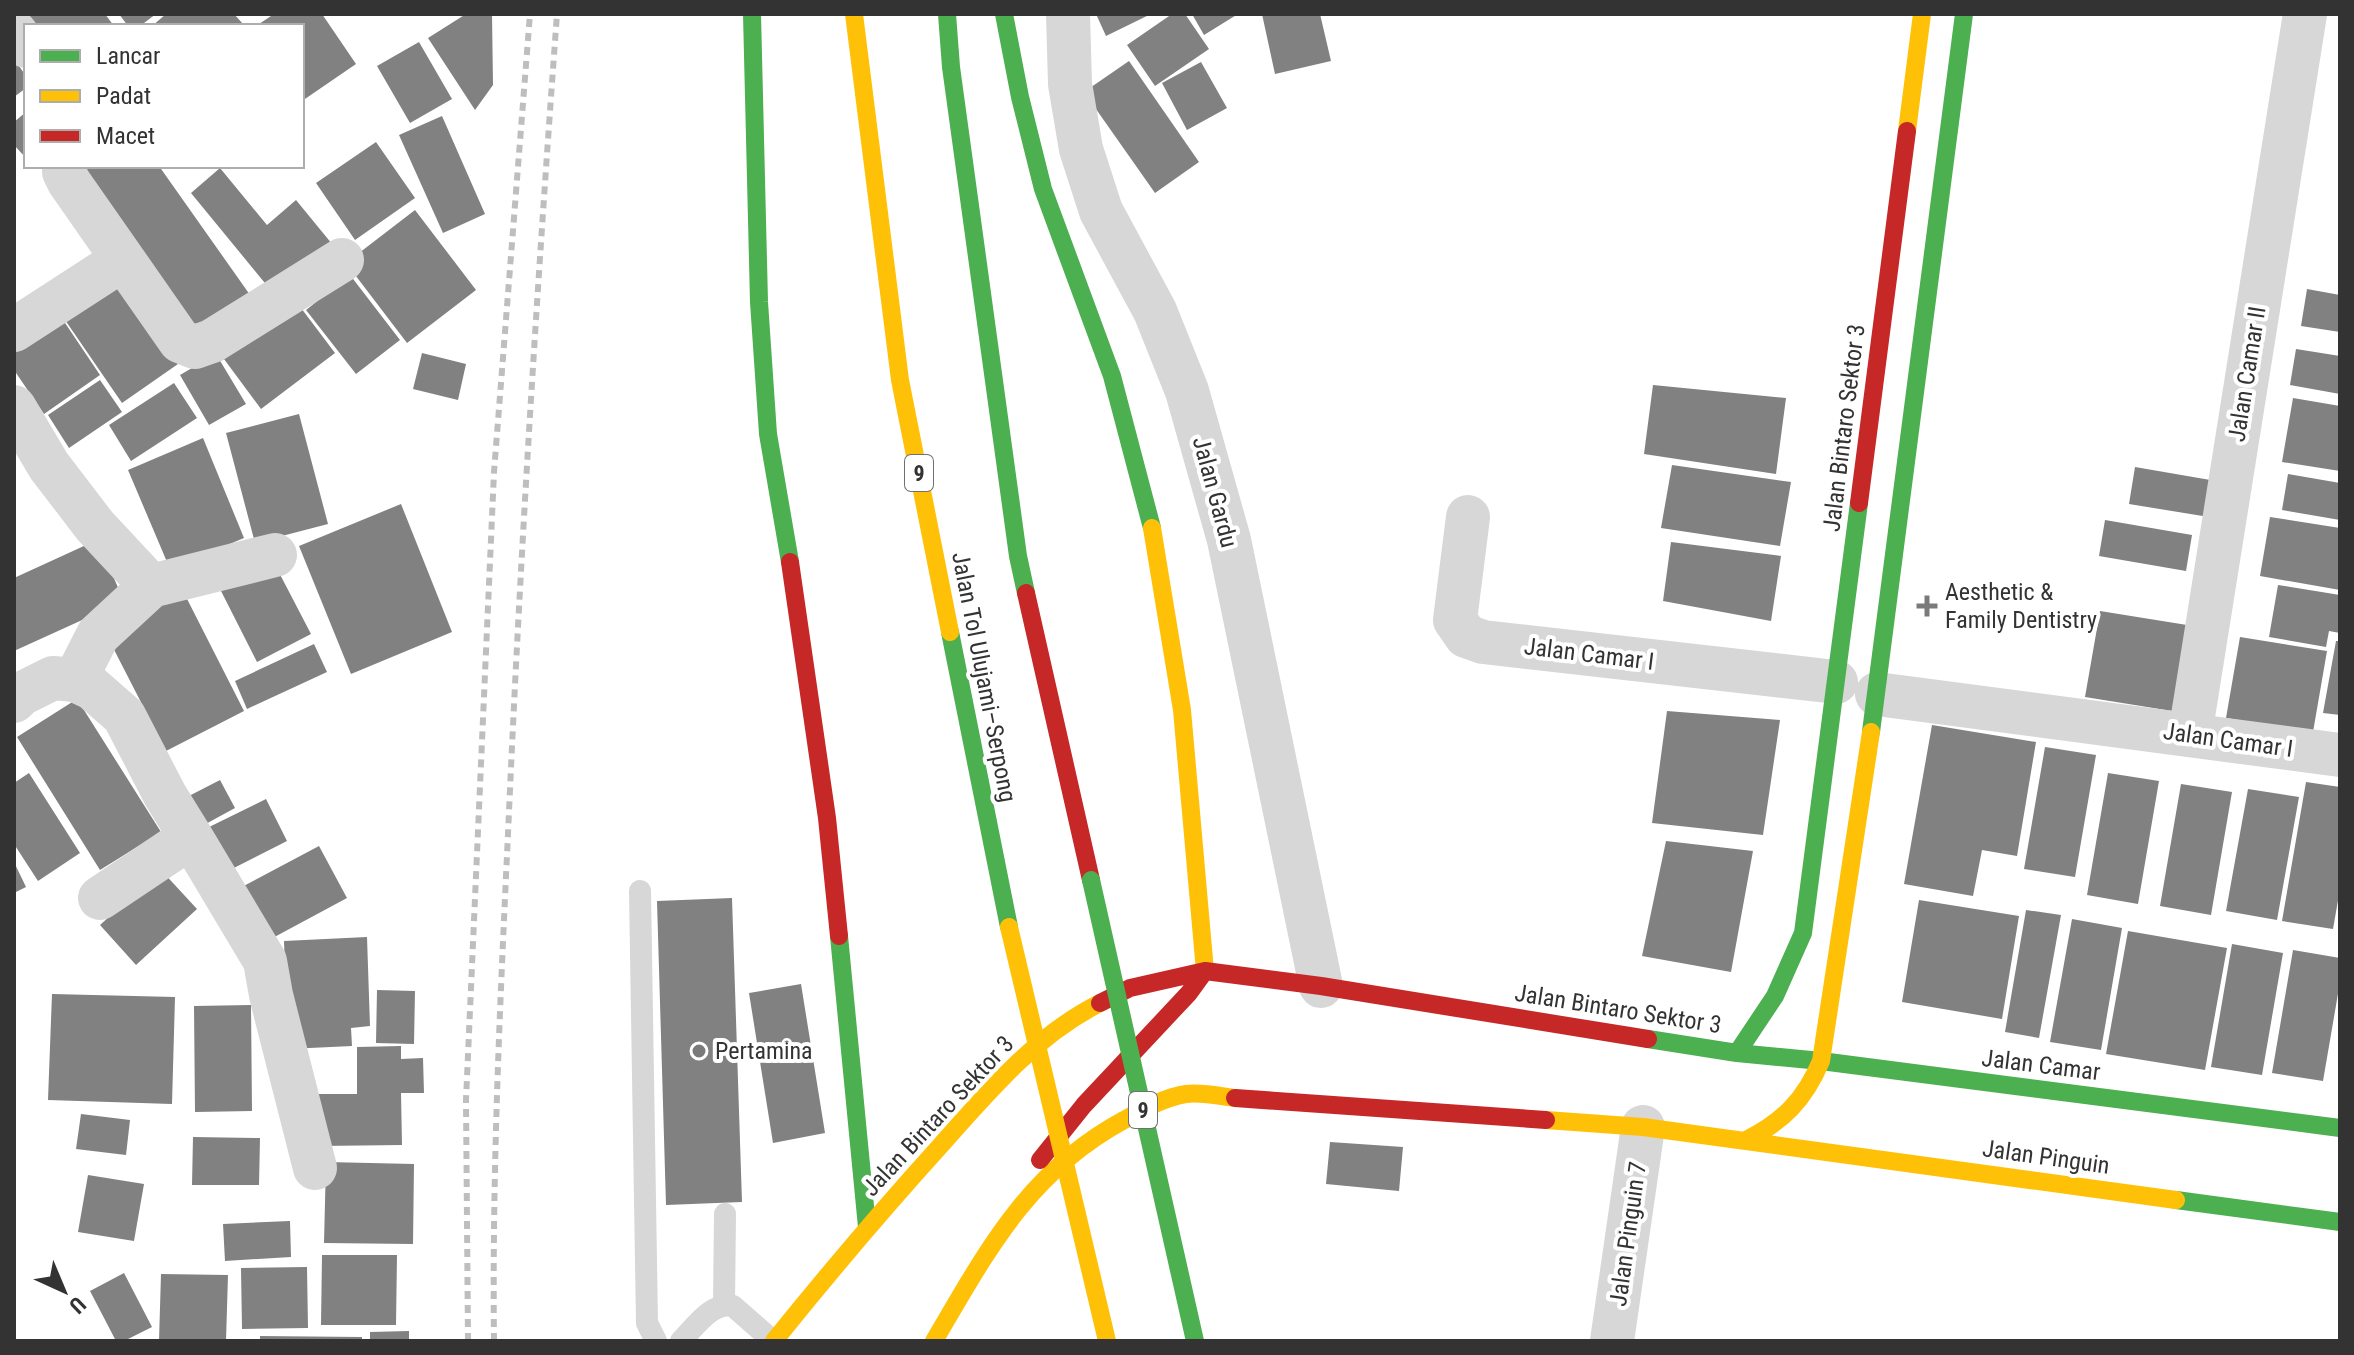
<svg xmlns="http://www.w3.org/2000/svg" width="2354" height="1355" font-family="'Roboto Condensed',sans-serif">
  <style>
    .building { fill: #818181 }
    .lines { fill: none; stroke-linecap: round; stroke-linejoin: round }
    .lane { stroke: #d7d7d7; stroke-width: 22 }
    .street { stroke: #d7d7d7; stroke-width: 44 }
    .fast { stroke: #4caf50; stroke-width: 18 }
    .slow { stroke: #ffc107; stroke-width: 18 }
    .jam { stroke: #c62828; stroke-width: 18 }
    .rail { stroke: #bebebe; stroke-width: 6; stroke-dasharray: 8 6; stroke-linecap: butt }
    .fast-bridge { stroke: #4caf50; stroke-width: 18 }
    .slow-bridge { stroke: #ffc107; stroke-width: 18 }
    .poi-dot { fill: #7a7a7a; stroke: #fff; stroke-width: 3 }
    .labels { text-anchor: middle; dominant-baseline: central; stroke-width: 8; stroke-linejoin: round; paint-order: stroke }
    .shield { fill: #fff; stroke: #707070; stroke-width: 2 }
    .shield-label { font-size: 22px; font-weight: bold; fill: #333 }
    .street-label { font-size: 24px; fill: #333; stroke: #fff }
    .poi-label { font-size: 24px; fill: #333; stroke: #fff; text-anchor: start }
  </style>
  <rect width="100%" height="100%" fill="#fff"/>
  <path class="building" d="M14 14H105L114 26H26Z
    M119 14H156L140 26H128Z
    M166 14H234L243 24 152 26Z
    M274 14H322L356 64 302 101V26H256Z
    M466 14H492L493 85 475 110 428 38Z
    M1096 14H1151L1106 36Z
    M1172 14H1185L1209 49 1155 86 1127 45Z
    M1192 14H1238L1204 35Z
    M1262 14H1320L1331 61 1275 74Z
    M419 42 452 99 410 123 377 66Z
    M14 59 26 76V88L14 97Z
    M1129 61 1199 162 1155 193 1084 92Z
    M1201 62 1227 108 1187 130 1162 83Z
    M26 112V158L14 145V122Z
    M442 116 485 214 443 233 399 135Z
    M376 142 415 198 355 240 316 183Z
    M73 166H159L255 302 193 345Z
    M220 168 267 225 296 200 337 250 278 299 191 193Z
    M415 210 476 290 407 343 346 263Z
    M350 275 400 340 356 374 306 310Z
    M120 279 178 364 122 403 63 317Z
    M2307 289 2340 295V332L2301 326Z
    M295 300 335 353 261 409 221 355Z
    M61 317 100 375 44 414 14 370V350Z
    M2296 349 2340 356V394L2290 385Z
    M422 353 466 364 458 400 413 389Z
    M216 354 246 404 209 425 180 375Z
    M100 380 122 412 69 448 48 415Z
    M174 383 197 418 131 461 109 425Z
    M1653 385 1786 398 1776 474 1644 454Z
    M2293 398 2340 406V471L2282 462Z
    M299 414 328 524 255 543 226 433Z
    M203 438 244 538 170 569 128 470Z
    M1672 465 1791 482 1780 546 1661 528Z
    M2135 467 2222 482 2215 518 2129 504Z
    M2288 474 2340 483V520L2282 510Z
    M401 504 452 632 351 674 299 546Z
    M2270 517 2340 528V590L2260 576Z
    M2105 520 2192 535 2186 571 2099 556Z
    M97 540 124 601 14 651V578Z
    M1671 542 1781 556 1771 621 1663 601Z
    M273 561 311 634 257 662 220 589Z
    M2278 585 2340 595V633L2329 631 2326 647 2269 637Z
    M184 593 244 711 166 751 106 634Z
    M2100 611 2187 625 2172 711 2085 697Z
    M2240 637 2327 651 2313 732 2226 718Z
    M2336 641H2340V715L2323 713Z
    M314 644 327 672 247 709 235 681Z
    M77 699 161 832 100 870 17 737Z
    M1667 711 1780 720 1763 835 1652 823Z
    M1932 725 2036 742 2017 856 1982 850 1973 896 1904 884Z
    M2045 747 2096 755 2075 877 2024 869Z
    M29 773 80 853 38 881 14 844V783Z
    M2108 773 2159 781 2138 904 2087 895Z
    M220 780 235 808 202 826 187 797Z
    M2306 782 2340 787V889L2333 929 2282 921Z
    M2181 784 2232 792 2211 915 2160 906Z
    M2248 789 2299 797 2277 920 2226 911Z
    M266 799 287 841 224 873 203 830Z
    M1666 841 1753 851 1731 972 1642 956Z
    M319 846 347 898 267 941 238 889Z
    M14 862 26 887 14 893Z
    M161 870 197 909 136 965 100 925Z
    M732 898 742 1202 666 1205 657 901Z
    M1919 900 2019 916 2002 1019 1902 1002Z
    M2026 910 2061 915 2039 1038 2005 1032Z
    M2072 919 2122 928 2101 1050 2050 1042Z
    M2128 931 2227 948 2205 1070 2106 1054Z
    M367 937 370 1026 351 1028 352 1046 288 1049 284 941Z
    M2232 944 2283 953 2262 1075 2211 1067Z
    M2293 950 2340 958V982L2323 1081 2272 1073Z
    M801 984 825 1133 773 1143 749 993Z
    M377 990 415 991 414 1044 376 1043Z
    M52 994 175 997 172 1104 48 1100Z
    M251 1005 252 1111 195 1112 194 1006Z
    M401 1046V1059L423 1058 424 1093H401L402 1145 319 1146 318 1094H357V1047Z
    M81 1114 130 1120 126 1155 76 1149Z
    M193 1137 260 1138 259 1185H192Z
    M1330 1142 1403 1147 1399 1191 1326 1184Z
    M326 1162 414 1164 413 1244 324 1243Z
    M88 1175 144 1184 134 1241 78 1232Z
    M290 1221 291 1257 225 1261 223 1224Z
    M322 1255H397L396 1325H321Z
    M307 1267 308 1328 242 1329 241 1268Z
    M124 1273 152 1327 124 1341H116L90 1291Z
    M161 1274 228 1275 226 1341H159Z
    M409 1331V1341H370V1332Z
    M260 1336 362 1337V1341H260Z"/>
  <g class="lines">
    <path class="lane" d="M640 891 647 1323 656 1341
      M724 1304 725 1214
      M681 1341C694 1328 712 1301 733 1306L773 1341"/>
    <path class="street" d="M1068 14 1070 84 1081 149 1101 211 1155 311 1187 391 1229 540 1321 986
      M14 31 26 46
      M64 166V172L69 182 180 341 195 347 212 341 342 260
      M14 330 122 260
      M14 407 49 466 95 526 151 586
      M1468 517 1455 620 1466 636 1483 642 1836 682
      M75 680 98 635 151 586 275 555
      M1877 694 2340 755
      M14 701 21 694 53 678 75 680 92 688 124 716 165 795 191 837 100 898
      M2190 735 2305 14
      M191 837 265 961 271 995 315 1168
      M1612 1341 1643 1127"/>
    <path class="fast" d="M752 14 759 302 768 434 790 562
      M947 14 951 67 1018 556 1026 593
      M1004 14 1020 97 1043 189 1112 376 1152 528
      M950 632 1009 927
      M1871 732 1964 14
      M839 936 867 1227
      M1648 1039 1737 1053 1821 1061 2340 1128
      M1737 1053 1775 996 1803 933 1859 503
      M2176 1200 2340 1222"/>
    <path class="slow" d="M854 14 900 380 950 632
      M1907 131 1922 14
      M1152 528 1182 710 1205 971
      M1546 1120 1643 1127 2176 1200
      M1746 1140C1783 1122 1805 1099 1821 1061L1871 732
      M774 1341C828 1274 883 1209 941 1145 988 1092 1036 1035 1100 1003
      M934 1341C987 1251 1028 1172 1124 1120 1142 1110 1165 1097 1186 1094 1201 1092 1220 1096 1235 1098"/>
    <path class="jam" d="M1859 503 1907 131
      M790 562 827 818 839 936
      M1026 593 1091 880
      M1100 1003 1130 988 1205 971 1321 986 1648 1039
      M1235 1098 1546 1120
      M1040 1160 1084 1105 1189 993 1205 971"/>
    <path class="rail" d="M468 1341 466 1100 494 472 530 14
      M494 1341C492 1172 500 1003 508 834 520 560 537 287 557 14"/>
    <path class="fast-bridge" d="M1091 880 1195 1341"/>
    <path class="slow-bridge" d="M1009 927 1107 1341"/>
  </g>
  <g class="poi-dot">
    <path d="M1923 594h8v8h8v8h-8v8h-8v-8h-8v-8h8z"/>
    <circle cx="699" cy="1051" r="8"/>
  </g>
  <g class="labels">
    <g class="shield">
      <rect x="905" y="455" width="28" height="36" rx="6"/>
      <rect x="1129" y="1092" width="28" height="36" rx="6"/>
    </g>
    <g class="shield-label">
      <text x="919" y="473">9</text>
      <text x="1143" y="1110">9</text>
    </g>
    <g class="street-label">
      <text transform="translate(2247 374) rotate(-81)">Jalan Camar II</text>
      <text transform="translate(1844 428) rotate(-83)">Jalan Bintaro Sektor 3</text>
      <text transform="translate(1215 492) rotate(75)">Jalan Gardu</text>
      <text transform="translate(1589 654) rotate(7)">Jalan Camar I</text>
      <text transform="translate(984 677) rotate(79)">Jalan Tol Ulujami–Serpong</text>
      <text transform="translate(2228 740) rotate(8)">Jalan Camar I</text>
      <text transform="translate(1618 1009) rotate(9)">Jalan Bintaro Sektor 3</text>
      <text transform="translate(2041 1065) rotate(7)">Jalan Camar</text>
      <text transform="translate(938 1116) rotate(-47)">Jalan Bintaro Sektor 3</text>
      <text transform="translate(2046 1157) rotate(8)">Jalan Pinguin</text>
      <text transform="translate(1628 1234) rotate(-82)">Jalan Pinguin 7</text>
    </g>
    <g class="poi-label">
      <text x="1945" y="592">Aesthetic &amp;<tspan x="1945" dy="28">Family Dentistry</tspan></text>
      <text x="715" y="1051">Pertamina</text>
    </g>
  </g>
  <rect width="2354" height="1355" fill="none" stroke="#333333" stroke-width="32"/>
  <rect x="24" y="24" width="280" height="144" fill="#ffffff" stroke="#adadad" stroke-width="2"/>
  <rect x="40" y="50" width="40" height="12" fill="#4caf50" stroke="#adadad" stroke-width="2"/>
  <text x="96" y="64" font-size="24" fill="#333333">Lancar</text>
  <rect x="40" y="90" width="40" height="12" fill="#ffc107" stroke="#adadad" stroke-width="2"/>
  <text x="96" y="104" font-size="24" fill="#333333">Padat</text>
  <rect x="40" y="130" width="40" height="12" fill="#c62828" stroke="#adadad" stroke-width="2"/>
  <text x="96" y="144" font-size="24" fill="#333333">Macet</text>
  <g transform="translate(64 1291) rotate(136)" stroke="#ffffff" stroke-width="6" paint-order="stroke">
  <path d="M0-6L14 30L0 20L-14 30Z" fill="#333333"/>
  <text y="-12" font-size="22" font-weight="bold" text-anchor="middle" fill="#333333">U</text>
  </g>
</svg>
